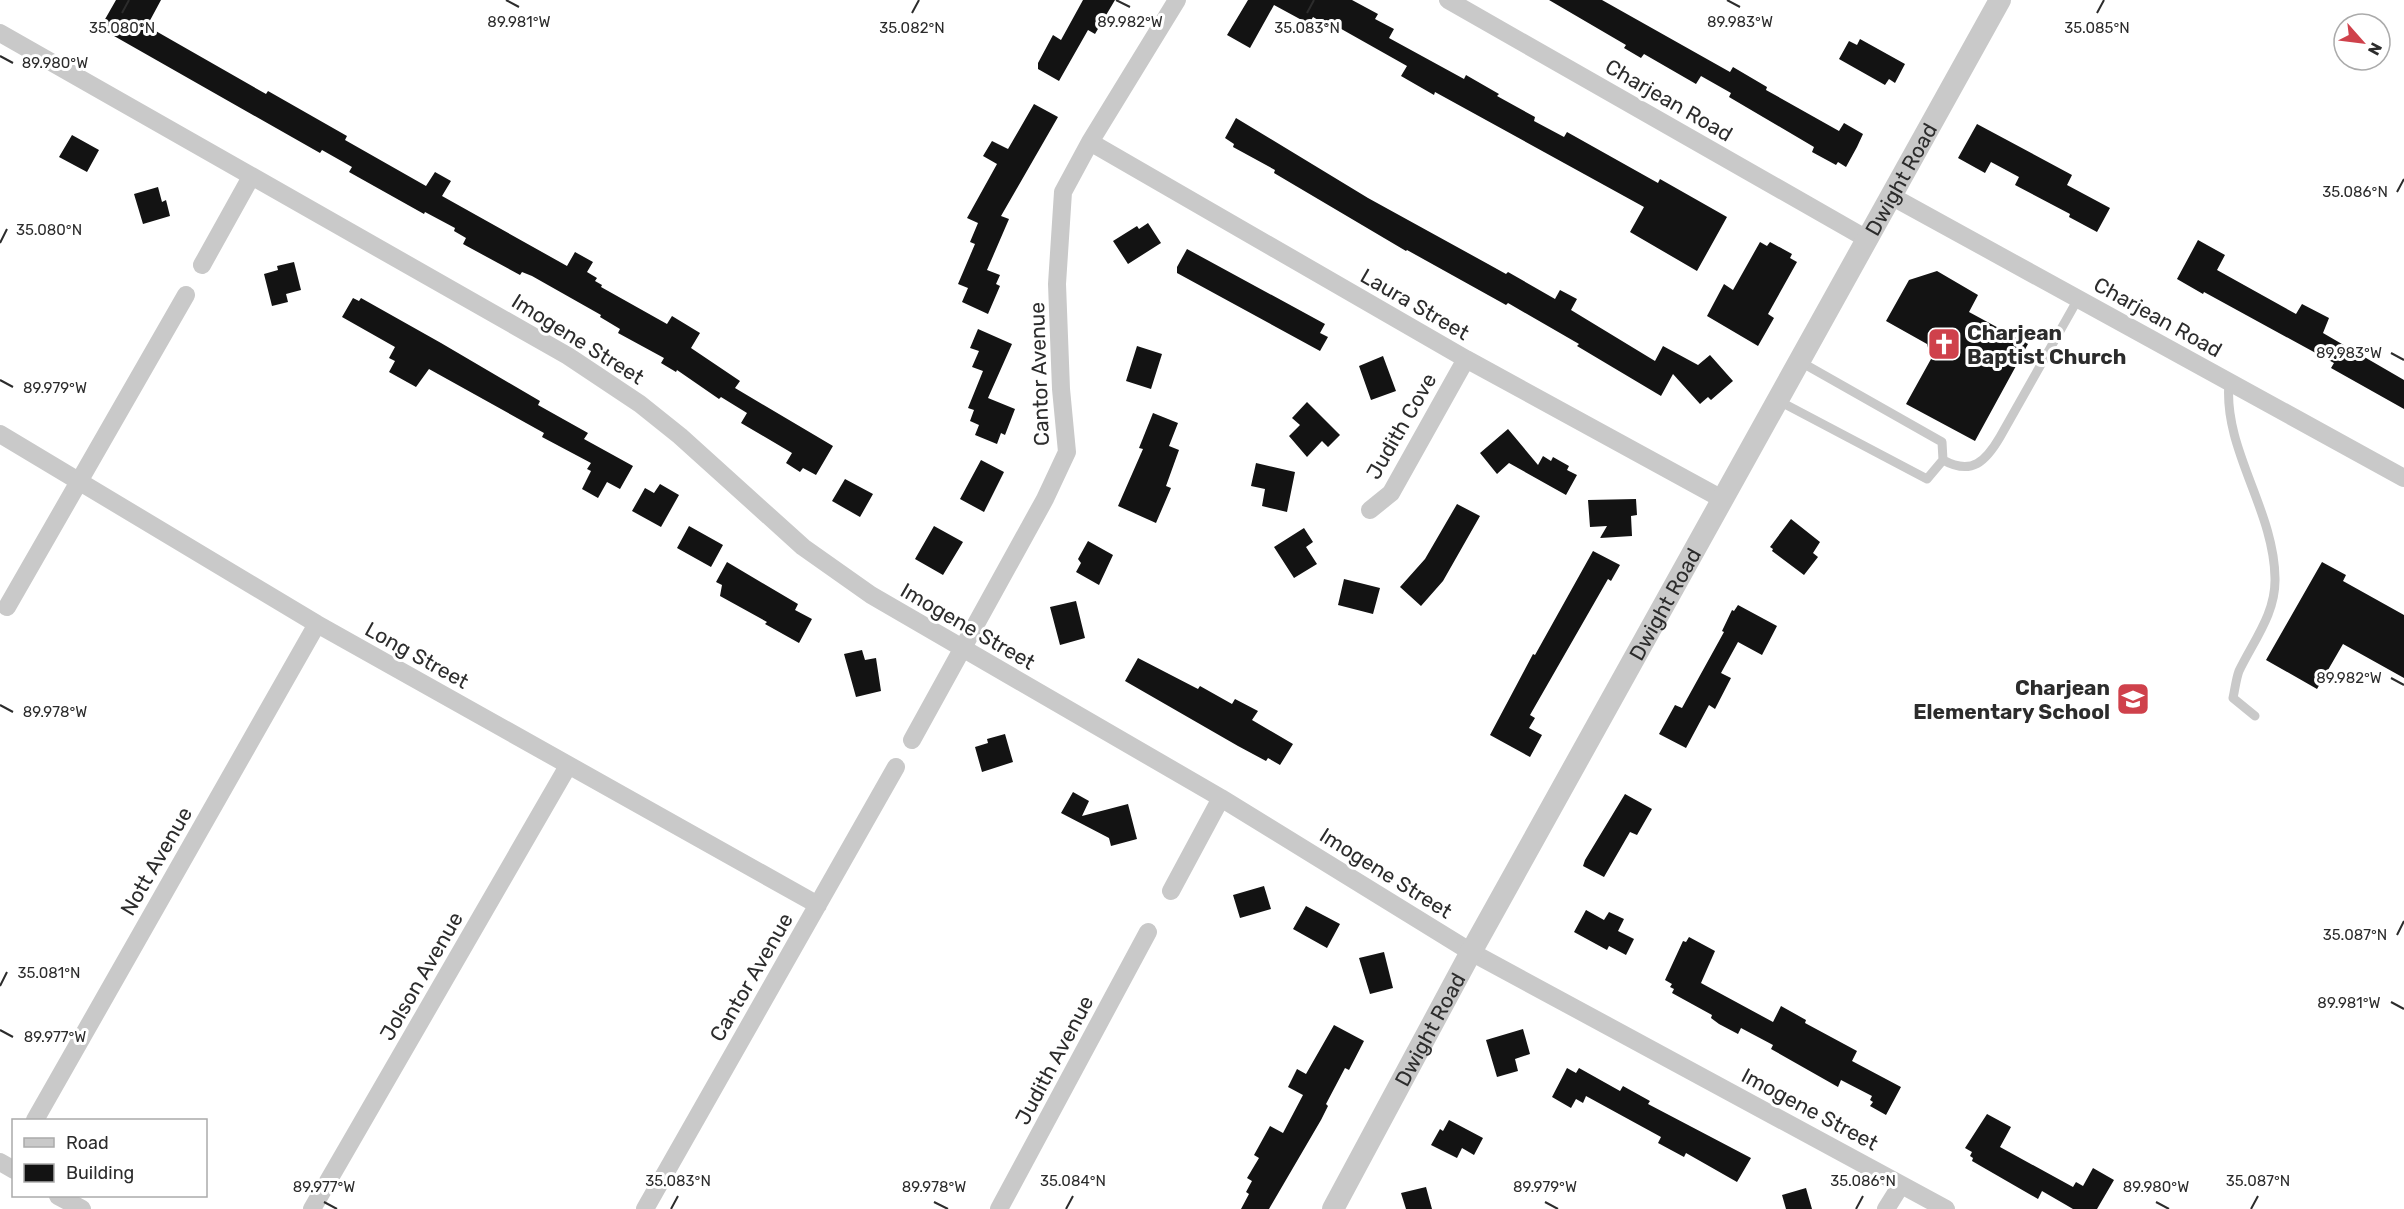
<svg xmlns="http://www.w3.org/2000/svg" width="2404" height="1209" font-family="Rubik,sans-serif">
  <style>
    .building { fill: #131313 }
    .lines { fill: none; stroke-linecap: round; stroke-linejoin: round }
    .service { stroke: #c9c9c9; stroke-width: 9 }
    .minor { stroke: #c9c9c9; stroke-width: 18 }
    .tertiary { stroke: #c9c9c9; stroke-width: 22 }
    .ticks { fill: none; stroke: #2c2c2c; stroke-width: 2 }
    .labels { text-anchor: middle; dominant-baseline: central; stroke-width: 6; stroke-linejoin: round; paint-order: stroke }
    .street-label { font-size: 21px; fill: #2c2c2c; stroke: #fff }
    .poi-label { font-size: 21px; font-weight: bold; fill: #2c2c2c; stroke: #fff; text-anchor: start }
    .ticks-label { font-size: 15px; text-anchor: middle; fill: #2c2c2c; stroke: #fff; stroke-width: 6; stroke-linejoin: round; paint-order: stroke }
  </style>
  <rect width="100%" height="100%" fill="#fff"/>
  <path class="building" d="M116 0H161L147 26 266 94 268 91 347 136 345 140 426 186 435 172 451 181 442 196 567 266 575 252 593 262 587 272 597 278 595 281 602 285 601 287 667 324 672 316 700 333 691 348 740 381 735 388 833 446 816 475 803 468 800 472 786 463 792 453 741 423 747 413 721 397 719 399 677 370 676 372 661 363 664 358 618 333 620 329 600 317 601 315 532 276 522 272 520 275 463 244 466 238 454 231 455 228 425 212 424 214 349 172 352 167 322 150 320 153 100 28Z
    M1083 0H1115L1095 34 1088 30 1059 81 1038 69V63L1053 35 1061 40Z
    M1248 0H1352L1378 14 1375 19 1394 29 1389 38 1464 79 1466 75 1499 94 1497 96 1535 117 1534 121 1564 137 1567 132 1658 183 1660 179 1727 217 1697 271 1630 232 1644 207 1435 92 1434 95 1401 76 1407 66 1336 26 1335 30 1313 17 1309 24 1274 5 1250 48 1227 35Z
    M1549 0H1602L1730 72 1733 67 1767 87 1766 90 1839 131 1844 123 1863 134 1857 147 1846 167 1838 162 1836 165 1812 152 1814 147 1729 97 1731 93 1701 76 1696 84 1644 54 1641 58 1624 48 1626 45Z
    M1860 39 1905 64 1895 83 1889 79 1885 85 1839 59 1849 41 1857 45Z
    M1034 104 1058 117 1001 216 1009 219 987 270 1000 275 996 284 1000 286 988 314 962 302 968 288 958 284 975 244 970 242 978 223 967 218 997 164 983 156 992 141 1008 149Z
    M1236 118 1368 198 1488 264 1506 274 1508 272 1555 299 1560 290 1577 299 1571 310 1655 361 1663 346 1698 365 1710 355 1733 381 1711 400 1708 397 1700 404 1673 374 1661 396 1577 346 1579 344 1508 303 1506 305 1407 250 1406 251 1274 173 1275 170 1233 147 1234 144 1225 138Z
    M1977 124 2072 175 2067 185 2110 208 2097 232 2069 217 2070 214 2015 185 2019 177 1991 162 1985 173 1958 158Z
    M72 135 99 150 87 172 59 157Z
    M158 187 162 202 166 200 170 216 143 224 134 194Z
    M1148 223 1161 243 1128 264 1113 241 1137 226 1139 229Z
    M2198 240 2225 255 2217 270 2296 314 2302 304 2329 318 2323 333 2404 380V409L2331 368 2334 363 2204 292 2203 294 2177 279Z
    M1760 242 1767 246 1770 242 1792 254 1790 258 1797 262 1768 314 1774 318 1758 346 1707 316 1724 284 1733 290Z
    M1187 249 1325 324 1320 333 1328 337 1320 351 1177 273V267Z
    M294 262 301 290 286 294 288 302 272 306 264 274 278 270 277 266Z
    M1937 271 1978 295 1969 312 2028 344 1975 441 1906 404 1931 359 1927 344 1886 321 1909 280Z
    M353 298 359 301 361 298 441 343 540 401 538 405 588 433 584 439 633 466 620 489 607 482 598 498 582 489 591 471 587 469 591 463 542 437 544 433 429 369 416 387 389 372 395 361 389 358 395 347 342 317Z
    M978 329 1012 344 988 398 1015 409 1005 435 1001 433 997 444 975 435 979 425 970 421 974 410 968 408 983 371 972 367 979 351 970 348Z
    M1137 346 1162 354 1151 389 1126 381Z
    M1383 356 1396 391 1371 400 1359 366Z
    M1307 402 1340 435 1328 447 1322 441 1307 457 1289 436 1300 425 1292 418Z
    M1153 413 1178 423 1169 446 1179 450 1166 486 1171 488 1156 523 1118 506 1143 449 1139 448Z
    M1508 429 1538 465 1543 456 1551 461 1553 457 1569 466 1567 470 1577 475 1566 495 1509 463 1497 474 1480 453Z
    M981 460 1004 472 984 512 960 499Z
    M1256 463 1295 472 1287 512 1262 506 1265 489 1251 486Z
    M845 479 873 494 860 517 832 501Z
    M660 484 679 495 661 527 632 511 645 488 654 493Z
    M1636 499 1637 515 1631 516 1632 536 1600 538 1607 526 1590 527 1588 500Z
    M1457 504 1480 516 1443 581 1421 606 1400 587 1425 559Z
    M1791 519 1820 542 1813 553 1818 557 1804 575 1772 551 1773 549 1770 547Z
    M689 526 723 545 711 567 677 548Z
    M934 526 963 542 943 575 915 559Z
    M1304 528 1313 542 1306 547 1317 564 1294 578 1274 547Z
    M1088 541 1113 555 1099 585 1076 572 1081 563 1078 559Z
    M1593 551 1620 565 1611 581 1608 579 1530 715 1535 718 1529 728 1542 735 1530 757 1490 735 1533 654 1535 655Z
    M727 562 798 604 795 610 812 619 799 643 765 624 767 622 720 596 722 585 716 582Z
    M2322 562 2346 575 2343 581 2404 615V678L2343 644 2317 689 2266 660Z
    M1344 579 1380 588 1373 614 1338 605Z
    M1076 601 1085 638 1060 645 1050 607Z
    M1738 605 1777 626 1762 655 1738 642 1721 673 1731 678 1715 709 1709 705 1686 748 1659 734 1675 705 1682 708 1724 632 1722 631 1732 610 1734 611Z
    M862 650 865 660 876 658 881 691 856 697 844 654Z
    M1138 658 1198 689 1200 686 1232 704 1235 699 1258 711 1252 720 1293 744 1280 765 1268 758 1266 761 1238 746 1125 681Z
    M1005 734 1013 762 982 772 975 747 988 743 987 739Z
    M1073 792 1089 801 1082 816 1128 804 1137 839 1111 846 1109 838 1061 813Z
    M1625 794 1652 809 1637 835 1630 832 1604 877 1583 866 1585 860Z
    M1264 886 1271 909 1240 918 1233 895Z
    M1306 906 1340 924 1327 948 1293 929Z
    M1586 910 1604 920 1609 912 1624 919 1618 931 1634 939 1626 955 1609 946 1607 950 1574 932Z
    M1689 937 1715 951 1701 983 1773 1022 1781 1006 1806 1020 1805 1023 1857 1051 1852 1061 1901 1087 1886 1115 1870 1106 1873 1102 1870 1100 1872 1096 1841 1080 1838 1087 1771 1049 1773 1045 1741 1028 1738 1034 1719 1024 1711 1018 1712 1015 1672 993 1674 989 1670 987 1672 984 1665 980 1683 941 1686 942Z
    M1384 952 1393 988 1370 994 1359 958Z
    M1334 1025 1364 1041 1349 1070 1345 1068 1326 1104 1328 1106 1321 1120 1269 1209H1241L1249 1194 1246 1192 1252 1181 1247 1178 1259 1158 1254 1155 1270 1126 1283 1133 1303 1095 1288 1087 1297 1069 1306 1074Z
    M1523 1029 1530 1054 1515 1059 1518 1071 1497 1077 1486 1040Z
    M1567 1068 1576 1073 1579 1068 1620 1091 1623 1086 1650 1101 1648 1104 1751 1158 1737 1182 1686 1153 1684 1157 1658 1143 1661 1137 1586 1096 1583 1103 1576 1099 1571 1108 1552 1097Z
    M1987 1114 2011 1127 2000 1147 2073 1187 2076 1182 2083 1186 2093 1168 2114 1180 2097 1209H2073L2042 1191 2038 1199 1972 1161 1973 1158 1970 1156 1972 1152 1965 1148Z
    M1449 1120 1483 1138 1474 1155 1462 1148 1457 1158 1431 1145 1440 1129 1443 1131Z
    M1426 1187 1432 1209H1406L1401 1193Z
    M1806 1188 1812 1209H1786L1782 1195Z"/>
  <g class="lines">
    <path class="service" d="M1799 361 1942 442 1943 460C1972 476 1986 461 2000 437L2078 299
      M2229 382C2223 450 2274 509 2275 578 2276 613 2254 640 2239 671 2236 679 2235 689 2233 698L2255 716
      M1777 400 1927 479 1943 460"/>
    <path class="minor" d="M1448 0 1867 239
      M0 33 568 356 640 404 680 436 803 547 871 595 1221 798 1471 952 1946 1209
      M1090 142 1466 359 1722 499
      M1891 196 2404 478
      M202 265 251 177
      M0 434 317 624 818 905
      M1370 510 1391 493 1466 359
      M7 607 186 295
      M912 740 1045 499 1067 452 1061 389 1057 284 1063 192 1090 142 1177 0
      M1171 891 1221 798
      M35 1120 317 624
      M0 1162 14 1170
      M58 1196 82 1209
      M312 1209 568 766
      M645 1209 896 767
      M999 1209 1148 932
      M1886 1209 1901 1185"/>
    <path class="tertiary" id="s1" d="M1333 1209 1471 952 2000 0"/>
  </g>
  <path class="ticks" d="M506 0 519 7M1116 0 1130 7M1727 0 1740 7M122 13 129 0M912 13 919 0M1307 13 1314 0M2097 13 2104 0M0 56 13 63M2397 192 2404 179M0 243 7 229M2391 353 2404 360M0 380 13 387M2391 678 2404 685M0 705 13 712M2397 935 2404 921M0 986 7 972M2391 1002 2404 1009M0 1030 13 1037M324 1202 337 1209M934 1202 948 1209M1545 1202 1558 1209M2156 1202 2169 1209M671 1209 678 1196M1066 1209 1073 1196M1856 1209 1863 1196M2251 1209 2258 1196"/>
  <defs>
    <g id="church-square" transform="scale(1.725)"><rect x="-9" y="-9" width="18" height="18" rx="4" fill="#cf414b" stroke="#fff"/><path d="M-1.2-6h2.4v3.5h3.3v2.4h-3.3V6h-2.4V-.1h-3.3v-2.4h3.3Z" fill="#fff"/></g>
    <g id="school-square" transform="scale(1.725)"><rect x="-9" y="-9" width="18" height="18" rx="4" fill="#cf414b" stroke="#fff"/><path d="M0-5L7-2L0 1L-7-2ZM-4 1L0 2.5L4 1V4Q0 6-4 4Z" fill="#fff"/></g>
  </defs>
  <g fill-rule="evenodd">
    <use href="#church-square" x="1944" y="344"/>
    <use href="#school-square" x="2133" y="699"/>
  </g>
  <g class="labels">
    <g class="street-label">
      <text transform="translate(1669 100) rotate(30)">Charjean Road</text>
      <text stroke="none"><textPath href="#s1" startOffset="1176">Dwight Road</textPath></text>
      <text transform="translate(1415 304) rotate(30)">Laura Street</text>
      <text transform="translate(2158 317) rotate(29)">Charjean Road</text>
      <text transform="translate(578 339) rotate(32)">Imogene Street</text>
      <text transform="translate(1039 374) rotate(-92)">Cantor Avenue</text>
      <text transform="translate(1401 426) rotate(-60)">Judith Cove</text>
      <text stroke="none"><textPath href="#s1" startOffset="690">Dwight Road</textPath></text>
      <text transform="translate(968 626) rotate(30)">Imogene Street</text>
      <text transform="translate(417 655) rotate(29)">Long Street</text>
      <text transform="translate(156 861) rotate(-60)">Nott Avenue</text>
      <text transform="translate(1386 873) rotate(32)">Imogene Street</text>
      <text transform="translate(421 976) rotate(-60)">Jolson Avenue</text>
      <text transform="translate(751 977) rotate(-60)">Cantor Avenue</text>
      <text stroke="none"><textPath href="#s1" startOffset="204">Dwight Road</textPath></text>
      <text transform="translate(1054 1060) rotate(-62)">Judith Avenue</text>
      <text transform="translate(1810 1109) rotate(28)">Imogene Street</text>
    </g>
    <g class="poi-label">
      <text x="1967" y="332">Charjean<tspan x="1967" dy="24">Baptist Church</tspan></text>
      <text x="2110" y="687" text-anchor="end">Charjean<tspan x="2110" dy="24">Elementary School</tspan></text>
    </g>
  </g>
  <g class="ticks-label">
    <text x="519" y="27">89.981°W</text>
    <text x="1740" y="27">89.983°W</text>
    <text x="1130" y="27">89.982°W</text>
    <text x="122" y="33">35.080°N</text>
    <text x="912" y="33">35.082°N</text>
    <text x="1307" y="33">35.083°N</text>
    <text x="2097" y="33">35.085°N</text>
    <text x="55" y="68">89.980°W</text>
    <text x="2355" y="197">35.086°N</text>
    <text x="49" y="235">35.080°N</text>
    <text x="2349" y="358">89.983°W</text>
    <text x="55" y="393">89.979°W</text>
    <text x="2349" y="683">89.982°W</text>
    <text x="55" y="717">89.978°W</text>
    <text x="2355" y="940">35.087°N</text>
    <text x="49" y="978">35.081°N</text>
    <text x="2349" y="1008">89.981°W</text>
    <text x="55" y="1042">89.977°W</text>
    <text x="678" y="1186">35.083°N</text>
    <text x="1073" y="1186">35.084°N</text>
    <text x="1863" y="1186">35.086°N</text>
    <text x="2258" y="1186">35.087°N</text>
    <text x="324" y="1192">89.977°W</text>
    <text x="934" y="1192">89.978°W</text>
    <text x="1545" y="1192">89.979°W</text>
    <text x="2156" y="1192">89.980°W</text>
  </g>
  <rect x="12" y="1119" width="195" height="78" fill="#ffffff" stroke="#ababab" stroke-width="1.5"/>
  <rect x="24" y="1138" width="30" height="9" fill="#c9c9c9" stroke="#ababab" stroke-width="1.5"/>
  <text x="66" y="1149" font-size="18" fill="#2c2c2c">Road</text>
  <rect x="24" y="1164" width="30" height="18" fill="#131313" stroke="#ababab" stroke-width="1.5"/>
  <text x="66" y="1179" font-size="18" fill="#2c2c2c">Building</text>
  <g transform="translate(2362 42) rotate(118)"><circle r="28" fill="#ffffff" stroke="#ababab" stroke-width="1.5"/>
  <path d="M0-4.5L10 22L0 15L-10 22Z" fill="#cf414b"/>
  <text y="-9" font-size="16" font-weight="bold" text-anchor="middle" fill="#2c2c2c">N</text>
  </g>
</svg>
